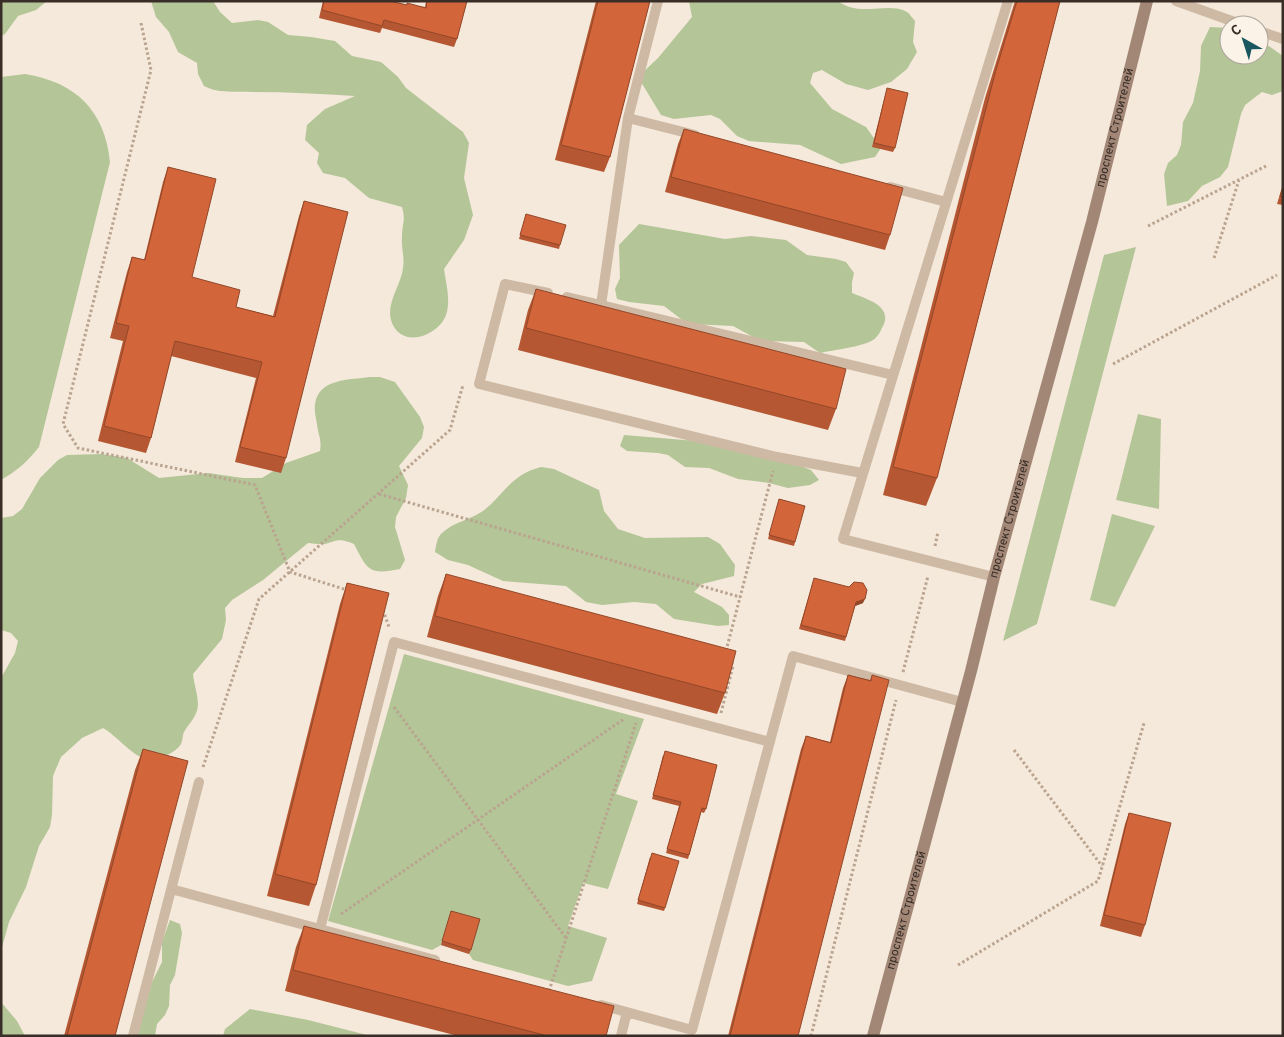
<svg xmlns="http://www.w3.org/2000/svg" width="1284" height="1037" font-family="Overpass,sans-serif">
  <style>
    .green { fill: #b4c598 }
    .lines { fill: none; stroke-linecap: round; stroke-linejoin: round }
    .path { stroke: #baa38f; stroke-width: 3; stroke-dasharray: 2.5 2.5; stroke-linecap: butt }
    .lane { stroke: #ceb9a4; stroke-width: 10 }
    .secondary { stroke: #a28776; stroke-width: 12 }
    .wall { fill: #b55732 }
    .shaded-wall { fill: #934729 }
    .building { fill: #d2653a; stroke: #934729 }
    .labels { text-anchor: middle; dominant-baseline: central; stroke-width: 4.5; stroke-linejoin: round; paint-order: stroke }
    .street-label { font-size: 12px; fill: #382d27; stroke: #fbf3e7 }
  </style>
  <rect width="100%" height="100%" fill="#f4e9da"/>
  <path class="green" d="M1 1H47L36 10 18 16 5 34 1 36Z
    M151 1H213L220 12 232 23 258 20 268 22 288 35 311 37 335 41 352 56 381 62 398 77 406 88 463 132 469 143 464 178 473 215 464 240 444 269C446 284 451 300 446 315 439 334 407 348 394 327 382 307 401 287 403 268 405 258 401 247 402 237 402 223 406 221 402 207L369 198 345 178 323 173 317 163 319 153 305 140 307 125 325 109 355 96C321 94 287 92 253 92 236 91 220 94 204 86L198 74 197 63 178 52 169 32 156 17Z
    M689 1H838C860 18 889 1 907 12 910 14 912 18 915 21L913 42 917 52 907 69 891 82 868 90 846 84 822 70 813 73 810 83 832 109 866 127 881 148 875 157 841 164 800 145 749 141 737 136 720 119 711 115 674 119 661 115 638 77 658 58 692 17Z
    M1210 27 1229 28V55H1259V39L1283 56V91L1272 95 1262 92 1245 105 1241 114 1228 167 1220 177 1202 186 1188 201 1167 206 1164 174 1168 163 1177 155 1181 145 1183 122 1193 103 1200 71 1201 46Z
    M25 74C75 82 105 110 110 162L39 447C28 461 17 471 1 480V77Z
    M639 224 725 239 751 236 786 240 807 255 836 259 846 262 854 273 852 282V293C866 299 891 305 884 324 881 330 878 337 873 340 862 347 833 350 820 353L804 342 765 341 755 338 733 326 691 324 681 319 664 306 629 302 617 299 615 289 620 278 619 245Z
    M1136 247 1037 624 1003 641 1104 255Z
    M370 377H380L395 382 420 417 424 427 422 438 399 466 408 485 406 498 396 517 395 527 405 560 400 569C369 575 368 571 354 544 340 538 338 540 325 544 320 545 313 543 308 543L263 580 232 600 225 608 226 620 222 639 193 674C194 684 198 695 198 705 197 717 189 723 184 732 182 736 183 740 181 744 176 753 158 760 147 759 134 758 116 735 103 728L82 738 61 757 53 776 52 815 50 827 39 846 26 887 9 922 1 951V678L15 653 18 641 11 633 1 630V518L13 516 22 509 40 478 58 460 67 455 102 454 127 458 159 478 208 473 243 478H262L286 463 320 451C322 439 318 435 317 424 316 418 314 410 315 404 319 378 350 380 370 377Z
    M1138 414 1161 419 1159 509 1116 500Z
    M624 435 745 445 811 470 819 480 810 485 788 488 769 483 738 479 709 468 685 467 668 455 658 453 627 451 620 446Z
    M541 467 554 469 599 490 604 511 618 529 645 538 708 537 720 544 735 565 734 576 702 584 694 592 722 607 729 615V625L718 626 674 619 656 604 634 602 602 605 586 602 566 586 503 581 468 565 448 560 435 552C436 546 437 538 441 534 453 522 470 520 483 511 505 494 510 475 541 467Z
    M1112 514 1155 526 1115 607 1090 600Z
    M404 654 644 719 616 794 638 801 608 889 583 883 568 926 607 938 592 981 568 986 473 960 469 954 441 945 432 950 328 921Z
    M170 920 180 924 182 933 175 975 170 985 169 1006 165 1015 157 1024 155 1036H137L152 982 162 962V942Z
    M1 1002 17 1021 25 1036H1Z
    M250 1009 308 1020 371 1036H223L225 1029Z"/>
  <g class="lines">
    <path class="path" d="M141 23 151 70 63 424 78 448 255 485 290 572 347 590
      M1148 226 1266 166
      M1214 258 1239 180
      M1113 364 1277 275
      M379 494 740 597
      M935 546 938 532
      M383 610 389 627
      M726 651 773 471
      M903 672 928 576
      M394 707 566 938
      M721 713 733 666 731 661
      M1014 750 1102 866
      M203 767 259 599 450 430 463 385
      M341 914 624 719
      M958 965 1098 881 1144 723
      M549 991 636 723
      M811 1036 896 700"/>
    <path class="lane" d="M1176 1 1243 25
      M1259 31 1283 39
      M628 118 695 135
      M890 187 946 202
      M548 293 505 284 479 384 777 457 862 473
      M567 297 601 305 628 118 658 1
      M601 305 893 375
      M994 577 843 539 1008 1
      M171 889 435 960
      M320 929 394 642 770 742
      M601 1005 692 1030 793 656 962 702
      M133 1036 199 782
      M621 1036 627 1012"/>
    <path class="secondary" id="s1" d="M873 1036 971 671 994 577 1092 222 1147 1"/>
  </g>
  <path class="wall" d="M323 1H390L406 5 425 7 426 1H467L457 39 454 47 382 28 380 33 319 18Z
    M596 1H650L610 157 604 172 555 160Z
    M1015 1H1060L937 478 926 506 883 495 985 98Z
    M887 88 895 148 893 152 872 147Z
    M684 129 890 235 885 250 665 192 678 144Z
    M168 167 192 277 236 307 273 316 299 216 304 201 286 458 281 473 235 462 256 378 171 356 151 438 146 453 98 441 123 341 110 338 127 272 132 257 144 260 163 182Z
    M1283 184V205L1277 204Z
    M526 214 560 245 559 249 519 239Z
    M536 289 836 409 828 430 518 350 528 310Z
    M778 503 795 542 794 546 768 539Z
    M446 574 725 693 717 714 427 637 438 596Z
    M813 582 863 603 855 606 845 641 799 629Z
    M347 583 316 885 309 906 267 896 340 604Z
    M848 675 870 680 872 675 798 1036H728L801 749 806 736 830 742 843 688Z
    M143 749 115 1036H64L135 770Z
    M663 755 706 809 704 813 701 812 688 859 666 853 679 806 652 799Z
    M1129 813 1145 925 1141 937 1100 926 1125 824Z
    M650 857 665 908 664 911 637 904Z
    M451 911 471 950 469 954 441 945Z
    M304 926 606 1036H458L285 991 296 947Z"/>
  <path class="shaded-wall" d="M865 599 863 603 855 606 856 602Z"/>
  <path class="building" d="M324 1H390L407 5V3L426 8 427 1H467L457 39 384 20 382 26 322 10Z
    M598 1H650L610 157 561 145Z
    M1017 1H1060L937 478 893 467 996 70Z
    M887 88 908 93 895 148 874 143Z
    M684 129 903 188 890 235 671 177Z
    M168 167 216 179 192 277 240 290 236 307 275 317 304 201 348 212 286 458 240 447 262 362 175 341 151 438 104 426 129 326 116 323 132 257 145 260Z
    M1283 187V197L1280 196Z
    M526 214 566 225 560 245 520 235Z
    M536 289 846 369 836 409 526 328Z
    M779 499 805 506 795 542 769 535Z
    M446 574 736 651 725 693 435 616Z
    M814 578 849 587 854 582 863 583 867 590 865 599 856 602 846 637 801 625Z
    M347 583 389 593 316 885 275 874Z
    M848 675 871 681 872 675 889 680 798 1036H730L806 736 831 743Z
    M143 749 188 761 115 1036H67Z
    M665 751 717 765 706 809 702 808 689 855 667 849 681 802 653 795Z
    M1129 813 1171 823 1145 925 1104 915Z
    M652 853 679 861 665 908 638 900Z
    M451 911 480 919 471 950 442 941Z
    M304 926 614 1006 606 1036H548L293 970Z"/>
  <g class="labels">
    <g class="street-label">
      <text stroke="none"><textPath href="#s1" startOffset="940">проспект Строителей</textPath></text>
      <text stroke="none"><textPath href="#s1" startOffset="535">проспект Строителей</textPath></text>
      <text stroke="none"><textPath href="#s1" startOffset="130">проспект Строителей</textPath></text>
    </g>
  </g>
  <rect width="1284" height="1037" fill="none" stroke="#382d27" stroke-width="5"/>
  <g transform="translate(1244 40) rotate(321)"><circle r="24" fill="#fbf3e7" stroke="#ada49a"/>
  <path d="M0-4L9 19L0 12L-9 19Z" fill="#18575e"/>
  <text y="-8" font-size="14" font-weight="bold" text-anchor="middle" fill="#382d27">С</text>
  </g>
</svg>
